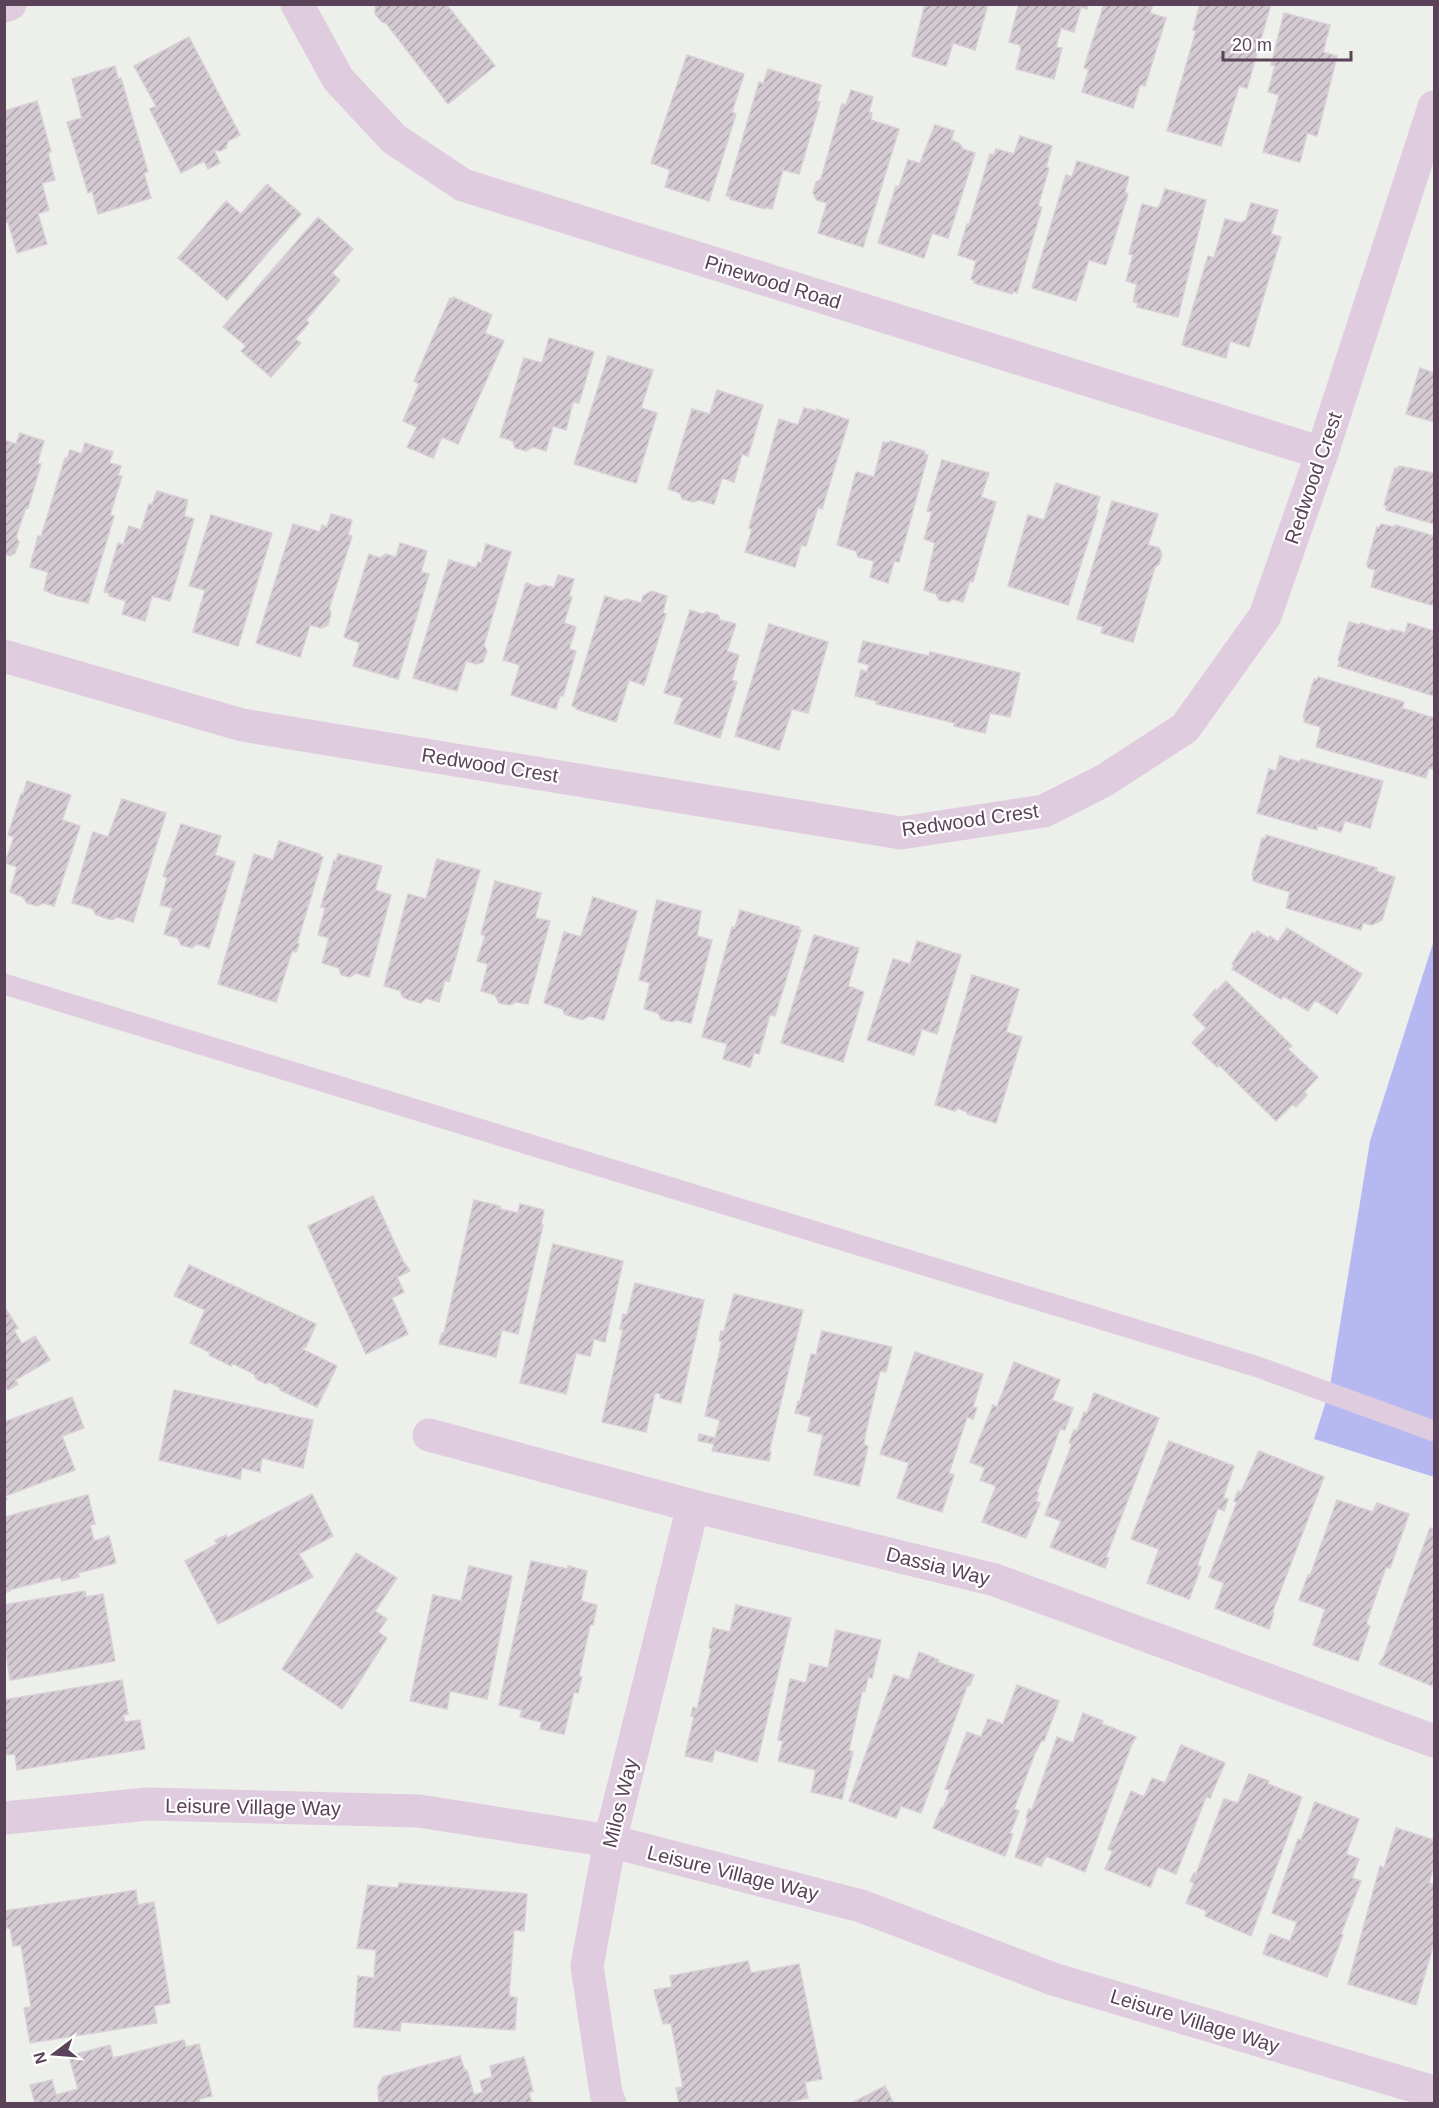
<svg xmlns="http://www.w3.org/2000/svg" width="1439" height="2108" font-family="Helvetica,sans-serif">
  <style>
    .green { fill: #b6b9f1 }
    .building { fill: url(#building-hatch); stroke: #d8cfd6; stroke-width: 1.5 }
    .lines { fill: none; stroke-linecap: round; stroke-linejoin: round }
    .service { stroke: #dfccdf; stroke-width: 21 }
    .minor { stroke: #dfccdf; stroke-width: 33 }
    .tertiary { stroke: #dfccdf; stroke-width: 33 }
    .labels { text-anchor: middle; dominant-baseline: central; stroke-width: 4.5; stroke-linejoin: round; paint-order: stroke }
    .street-label { font-size: 20px; fill: #5a4359; stroke: #fff }
  </style>
  <defs>
    <pattern id="building-hatch" width="6" height="6" patternUnits="userSpaceOnUse" patternTransform="scale(1.5)"><rect width="6" height="6" fill="#d4cbd2"/><path d="M-1 1l2-2M0 6l6-6M5 7l2-2" fill="none" stroke="#afa6ad"/></pattern>
  </defs>
  <rect width="100%" height="100%" fill="#edefeb"/>
  <path class="green" d="M1434 940V1477L1314 1439 1329 1392 1370 1141Z"/>
  <path class="building" d="M379 4H446L495 66 448 104 386 23 382 22 375 14V7Z
    M925 4H988L975 50 953 43 946 66 912 56Z
    M1019 4H1088L1087 9 1081 7 1074 32 1061 28 1056 47 1062 48 1054 79 1016 69 1021 49 1020 45 1009 42Z
    M1104 4H1153L1150 13 1166 18 1145 86 1140 85 1133 108 1082 92 1089 69 1084 68Z
    M1200 4H1271L1247 88 1239 86 1221 146 1167 131 1196 31 1193 30Z
    M1284 13 1330 25 1323 52 1337 56 1317 136 1307 133 1300 162 1263 152 1279 95 1268 92 1275 66 1271 65Z
    M189 37 240 135 228 141 226 148 220 151 214 150 220 163 208 169 204 161 181 173 150 109 156 106 134 66Z
    M687 55 744 74 732 112 736 114 709 201 665 187 670 170 651 163Z
    M115 66 118 79 121 78 148 172 144 173 151 198 98 214 92 191 88 193 67 122 82 118 72 79Z
    M768 69 821 85 817 101 820 102 799 174 783 170 772 209 765 207V209L730 199 731 197 726 196 759 82 763 84Z
    M851 90 873 97 869 112 872 113 871 120 899 129 863 247 818 233 827 203 817 200 813 193 816 182 821 179 842 104 846 105Z
    M37 101 51 152 48 153 55 180 42 183 49 210 38 214 47 244 17 253 8 222 4 223V111Z
    M935 125 954 131 951 140 959 143 963 149 975 153 948 238 932 233 924 258 878 243 896 186 899 187 908 160 920 163Z
    M1020 136 1052 146 1046 167 1049 168 1038 206 1042 207 1017 293 1013 291 1012 294 974 283 975 281 971 279 976 261 958 255 967 224 969 225 990 154 994 155 996 149 1014 154Z
    M1077 161 1129 177 1125 192 1128 194 1106 265 1089 260 1076 301 1032 288 1066 175 1072 177Z
    M267 184 301 214 227 300 178 258 226 201 241 214Z
    M1165 189 1206 200 1178 317 1137 307 1138 303 1133 302 1137 284 1126 281 1133 255 1129 254 1142 204 1157 208 1160 205Z
    M1251 203 1278 210 1271 234 1281 237 1249 347 1230 341 1226 358 1182 345 1208 256 1214 258 1225 219 1241 223 1246 220Z
    M318 217 353 249 332 273 340 280 306 320 309 323 295 339 301 343 271 377 241 351 246 346 223 327Z
    M453 297 492 315 485 333 504 341 458 444 442 437 433 458 407 447 417 427 403 421 419 384 414 381 450 298 452 300Z
    M549 338 594 352 579 403 573 402 566 430 553 426 546 451 533 447 526 451 515 448 513 441 500 437 524 358 542 363Z
    M608 356 653 370 641 408 657 413 636 483 574 464Z
    M1420 368 1434 373V422L1406 414Z
    M717 390 763 405 748 456 742 454 734 482 722 478 714 504 699 500 693 502 682 499 680 493 668 489 692 409 710 414Z
    M804 408 817 411V409L849 420 822 509 818 507 806 546 801 545 795 567 745 552 752 529 749 528 779 419 798 425Z
    M20 433 44 441 37 464H41L28 508 26 507 16 537 19 542 15 553 10 556 4 554V440L16 444Z
    M890 441 925 451 924 454 928 455 899 562 894 561 888 583 870 577 874 561 858 557 856 551 837 545 856 472 874 477 883 442 889 443Z
    M85 443 113 452 109 463 121 466 118 475 122 476 110 515 114 516 88 603 55 595 44 590 48 572 30 567 38 536 41 537 65 458 67 459 70 450 82 454Z
    M942 460 989 473 981 497 996 502 973 582 970 581 963 602 953 599 948 602 939 600 936 594 924 590 935 543 924 539 932 512 927 511Z
    M1399 466 1434 473V524L1386 510 1387 506 1384 505 1395 468 1398 469Z
    M1056 483 1100 497 1096 509 1098 510 1068 605 1008 586 1028 515 1044 520Z
    M157 491 188 500 184 516 194 519 170 601 152 596 145 621 122 614 126 601 109 596V593L104 592 118 543 123 545 129 526 141 530 149 504 152 505Z
    M1112 501 1158 514 1148 545 1159 548 1162 554 1159 564 1155 567 1133 642 1101 633 1103 627 1077 619Z
    M331 514 352 520 348 535 352 536 329 609 331 613 328 625 321 628 310 625 300 657 256 643 293 524 320 532 322 525 327 527Z
    M211 515 272 533 238 646 193 632 205 590 189 586Z
    M1381 524 1394 527 1395 525 1434 536V606L1371 587 1375 570 1368 568 1367 564 1377 527 1379 528Z
    M400 543 427 551 421 572 429 574 398 679 353 666 360 643 344 637 369 554 380 558 386 554 396 557Z
    M486 544 511 552 484 645 487 651 483 662 477 664 466 661 457 691 413 678 449 560 476 568 478 562 481 563Z
    M558 575 574 579 569 596 572 597 564 623 576 627 569 649 576 651 563 696 560 695 556 709 511 695 520 665 503 660 526 583 538 587 545 585 554 588Z
    M651 591 667 596 663 613 666 614 644 685 629 680 616 722 576 709V707L572 706 605 596 621 601 627 599 641 603 643 596Z
    M690 610 702 614 707 612 718 615 720 620 736 624 727 651 739 655 732 680 737 682 720 738 674 723 683 698 664 693Z
    M1349 622 1360 625 1361 623 1391 632V629L1405 633 1408 623 1434 631V696L1338 666 1340 661 1338 660Z
    M769 624 828 642 808 713 792 709 779 750 735 736Z
    M863 641 929 656 930 652 1020 673 1010 717 990 713 985 733 954 726 955 723 876 704 877 701 855 696 861 670 867 672 869 665 858 662Z
    M1318 677 1404 702 1402 708 1434 718V769L1429 768 1426 778 1316 747 1321 727 1304 722 1305 718 1303 717 1314 679 1317 680Z
    M1280 756 1299 762 1301 759 1383 781 1370 828 1345 821 1341 832 1317 825V830L1257 813 1269 769 1276 771Z
    M27 781 71 795 62 820 80 826 54 906 44 903 37 906 27 903 23 897 10 892 17 867 5 863 14 837 8 835 21 794 23 795Z
    M122 799 166 813 133 922 117 917 112 920 96 915 93 909 72 903 93 832 108 837Z
    M181 824 221 836 215 855 235 862 209 948 197 944 192 948 181 945 178 938 164 934 172 908 160 905 167 878 163 876Z
    M1266 835 1377 868 1376 871 1395 877 1382 920 1372 925 1363 923 1361 930 1286 908 1290 892 1253 881V876L1252 875 1262 838 1265 839Z
    M279 841 320 854V856L323 857 297 943 299 944 296 952 292 951 276 1002 218 984 254 854 273 860Z
    M338 854 382 866 375 890 391 895 369 977 356 973 350 977 341 975 339 968 322 963 329 938 318 935 325 908 321 907 334 860 336 862Z
    M437 859 480 870 449 982 445 980 439 1002 426 998 421 1003 404 998 401 994V991L384 986 408 894 426 899Z
    M495 881 541 893 535 918 550 921 528 1004 516 1002 510 1005 499 1003 495 995 481 991 488 964 477 961 485 936 481 934Z
    M593 897 637 911 604 1020 589 1016 582 1020 564 1014 563 1009 544 1003 564 932 581 937Z
    M657 900 701 911 697 936 712 940 691 1023 676 1020 672 1022 661 1019 658 1013 644 1009 650 983 639 980Z
    M740 910 799 927 798 929 801 930 775 1016 770 1015 759 1054 754 1053 750 1067 723 1059 727 1044 702 1037 732 927 735 928Z
    M1287 928 1362 974 1337 1014 1315 1000 1308 1011 1283 996 1281 999 1232 969 1234 966 1232 964 1252 933 1255 934 1257 931 1268 938 1270 936 1278 942Z
    M814 935 859 948 848 986 864 992 843 1062 781 1043Z
    M917 941 961 955 937 1034 922 1029 914 1055 867 1040 893 959 910 964Z
    M972 975 1019 989 1006 1032 1022 1037 996 1123 967 1114V1112L957 1108 955 1111 935 1105Z
    M1226 981 1292 1046 1288 1049 1318 1077 1304 1092 1307 1095 1296 1107 1293 1104 1276 1121 1219 1065 1217 1067 1192 1043 1206 1028 1193 1015 1215 989 1216 991Z
    M373 1196 403 1261 410 1271 397 1277 404 1292 392 1298 408 1334 366 1354 308 1226Z
    M474 1200 500 1206V1209L518 1213 520 1204 544 1210 541 1225H543L518 1334 502 1330 496 1357 439 1344 442 1333H444Z
    M553 1244 623 1261 605 1342 594 1339 590 1356 576 1353 566 1394 520 1383Z
    M189 1265 316 1324 306 1347 304 1346 302 1349 337 1366 317 1407 280 1390V1388L269 1382 266 1384 256 1379 254 1374 232 1363 231 1366 209 1355 211 1353 190 1343 205 1310 174 1296Z
    M635 1283 704 1300 681 1403 660 1398 661 1394 655 1393 646 1432 602 1422 623 1330 620 1329 623 1314 627 1315Z
    M734 1294 803 1310 769 1452H771L769 1461 712 1451 714 1444 698 1441 699 1434 715 1438 720 1420 705 1416 722 1341H719L721 1331H724Z
    M4 1306 18 1328 14 1330 22 1344 35 1336 50 1360 15 1380 18 1384 8 1390 4 1385Z
    M822 1331 892 1347 886 1372 880 1371 865 1436 864 1445 868 1446 859 1486 814 1475 823 1435 808 1431 811 1417 795 1413 798 1401 800 1402 811 1354 816 1355Z
    M915 1352 983 1374 973 1407 977 1408 973 1419 967 1417 949 1473 954 1475 942 1512 897 1498 909 1463 880 1454Z
    M1014 1362 1060 1380 1052 1400 1073 1408 1065 1430 1060 1429 1037 1492 1039 1493 1036 1501 1040 1503 1026 1538 982 1522 996 1486 980 1480 985 1468 970 1462 993 1405 997 1407Z
    M174 1390 313 1420 303 1468 262 1458 260 1472 242 1468 240 1479 159 1460Z
    M1094 1393 1159 1418 1106 1557 1109 1558 1105 1568 1050 1547 1061 1521 1045 1515 1072 1444 1069 1443 1074 1430 1077 1431 1084 1412 1087 1413Z
    M72 1397 84 1428 62 1436 75 1470 5 1496 7 1499 4 1500V1422Z
    M1169 1441 1234 1466 1223 1498 1228 1499 1224 1511 1218 1508 1198 1563V1566L1201 1567 1189 1599 1147 1583 1159 1549 1131 1539Z
    M1259 1451 1324 1477 1272 1613H1274L1269 1629 1215 1608 1224 1583 1209 1577 1237 1502 1234 1501 1238 1491 1241 1492Z
    M312 1494 333 1536 299 1554 313 1577 218 1624 185 1561 217 1544 215 1540 226 1535 227 1538Z
    M88 1495 95 1524 90 1525 94 1541 109 1536 116 1563 78 1573 79 1577 62 1581 60 1577 9 1590 10 1591 4 1593V1517Z
    M1337 1500 1373 1512 1377 1503 1409 1514 1390 1568 1386 1567 1367 1621V1625L1370 1626 1358 1661 1313 1645 1325 1609 1299 1600 1308 1575 1310 1576Z
    M1430 1528 1434 1530V1679L1432 1686 1379 1664 1384 1656Z
    M356 1553 397 1578 375 1611 387 1619 378 1632 387 1638 342 1709 282 1669Z
    M531 1561 568 1569V1566L587 1571 581 1601 597 1605 593 1625H590L579 1676 582 1677 578 1693 574 1692 564 1734 540 1729 542 1722 520 1717 522 1710 499 1705Z
    M469 1566 512 1576 487 1699 450 1691 447 1709 410 1701 433 1595 461 1601Z
    M85 1591 86 1597 103 1594 115 1661 10 1680 6 1652 4 1653V1605Z
    M736 1605 791 1618 757 1762 715 1750 712 1762 685 1756 694 1717 691 1716 693 1707 697 1709 711 1649 709 1648 713 1628 730 1632Z
    M836 1630 881 1640 872 1678 868 1677 865 1691 862 1692 849 1750 853 1752 842 1799 811 1792 816 1770 778 1761 783 1741 778 1740 790 1679 806 1683 810 1664 828 1668Z
    M919 1652 939 1660 938 1662 974 1675 970 1685 967 1686 921 1813 901 1806 896 1818 849 1801 894 1675 909 1680Z
    M122 1680 128 1714 123 1715 125 1722 140 1720 145 1749 17 1770 15 1754 4 1755V1700Z
    M1017 1685 1059 1701 1044 1741 1042 1740 1035 1753 1014 1809 1019 1811 1010 1833 1013 1834 1005 1856 933 1828 941 1808 943 1809 950 1790 945 1789 967 1732 981 1737 988 1719 1003 1724Z
    M1083 1713 1103 1721 1102 1724 1136 1737 1131 1746 1085 1872 1046 1856 1041 1866 1015 1857 1028 1819 1026 1818 1029 1809 1032 1810 1057 1737 1073 1743Z
    M1181 1745 1225 1763 1210 1798 1206 1797 1176 1874 1158 1867 1150 1887 1105 1869 1113 1851 1108 1849 1131 1791 1144 1797 1152 1778 1165 1783Z
    M1249 1774 1269 1781 1268 1784 1302 1797 1251 1936 1205 1916 1207 1911 1186 1903 1194 1883 1190 1881 1194 1873 1196 1874 1224 1799 1238 1803Z
    M1315 1802 1359 1819 1346 1854 1359 1859 1352 1878 1361 1881 1341 1934 1343 1935 1327 1977 1263 1954 1270 1934 1290 1941 1297 1922 1272 1913 1298 1839 1301 1840Z
    M1396 1828 1434 1840V1865L1429 1883 1434 1884V1943L1416 2005 1348 1984 1380 1866 1384 1868Z
    M399 1883 527 1894 524 1931 514 1930 509 1996 517 1998 515 2030 401 2022 400 2031 354 2027 358 1976 374 1978 376 1950 357 1948 368 1885 398 1888Z
    M136 1890 138 1905 154 1902 170 2003 154 2006 157 2023 30 2043 24 2008 31 2007 21 1945 13 1946 10 1928H7L4 1911Z
    M748 1961 751 1973 799 1964 822 2079 805 2082 808 2098 779 2104H679L676 2088 683 2087 671 2023 663 2024 654 1990 672 1987 670 1976Z
    M184 2040 186 2047 199 2044 212 2096 199 2099 200 2104 35 2103 30 2085 52 2080 56 2095 78 2089 69 2056 110 2045 113 2058Z
    M460 2056 465 2071 467 2070 474 2095 483 2092 480 2081 492 2077 490 2066 524 2057 533 2091 529 2093 532 2104H379L378 2087 383 2077Z
    M885 2086 894 2104H850Z"/>
  <g class="lines">
    <path class="service" d="M4 984 1258 1367 1434 1431"/>
    <path class="minor" d="M297 4 338 79 394 139 463 185 1322 453
      M4 6 10 4
      M4 656 242 725 901 833 1044 811 1105 780 1185 728 1265 616 1322 453 1434 107
      M429 1435 693 1506 995 1580 1434 1741
      M610 2104 606 2093 587 1966 610 1841 693 1506"/>
    <path class="tertiary" d="M4 1818 148 1804 419 1811 610 1841 861 1906 1053 1979 1434 2092"/>
  </g>
  <g class="labels">
    <g class="street-label">
      <text transform="translate(773 282) rotate(17)">Pinewood Road</text>
      <text transform="translate(1313 478) rotate(-71)">Redwood Crest</text>
      <text transform="translate(490 765) rotate(9)">Redwood Crest</text>
      <text transform="translate(970 820) rotate(-8)">Redwood Crest</text>
      <text transform="translate(938 1566) rotate(14)">Dassia Way</text>
      <text transform="translate(620 1803) rotate(-76)">Milos Way</text>
      <text transform="translate(253 1807) rotate(1)">Leisure Village Way</text>
      <text transform="translate(733 1873) rotate(14)">Leisure Village Way</text>
      <text transform="translate(1195 2021) rotate(17)">Leisure Village Way</text>
    </g>
  </g>
  <rect width="1439" height="2108" fill="none" stroke="#5a4359" stroke-width="12"/>
  <g transform="translate(54 2054) rotate(254)" stroke="#ffffff" stroke-width="4.5" paint-order="stroke">
  <path d="M0-4.5L10 22L0 15L-10 22Z" fill="#5a4359"/>
  <text y="-9" font-size="16" font-weight="bold" text-anchor="middle" fill="#5a4359">N</text>
  </g>
  <path d="M1223 51v9h128v-9" fill="none" stroke="#5a4359" stroke-width="3"/>
  <text x="1232" y="51" font-size="18" fill="#5a4359" stroke="#ffffff" stroke-width="4.5" paint-order="stroke">20 m</text>
</svg>
